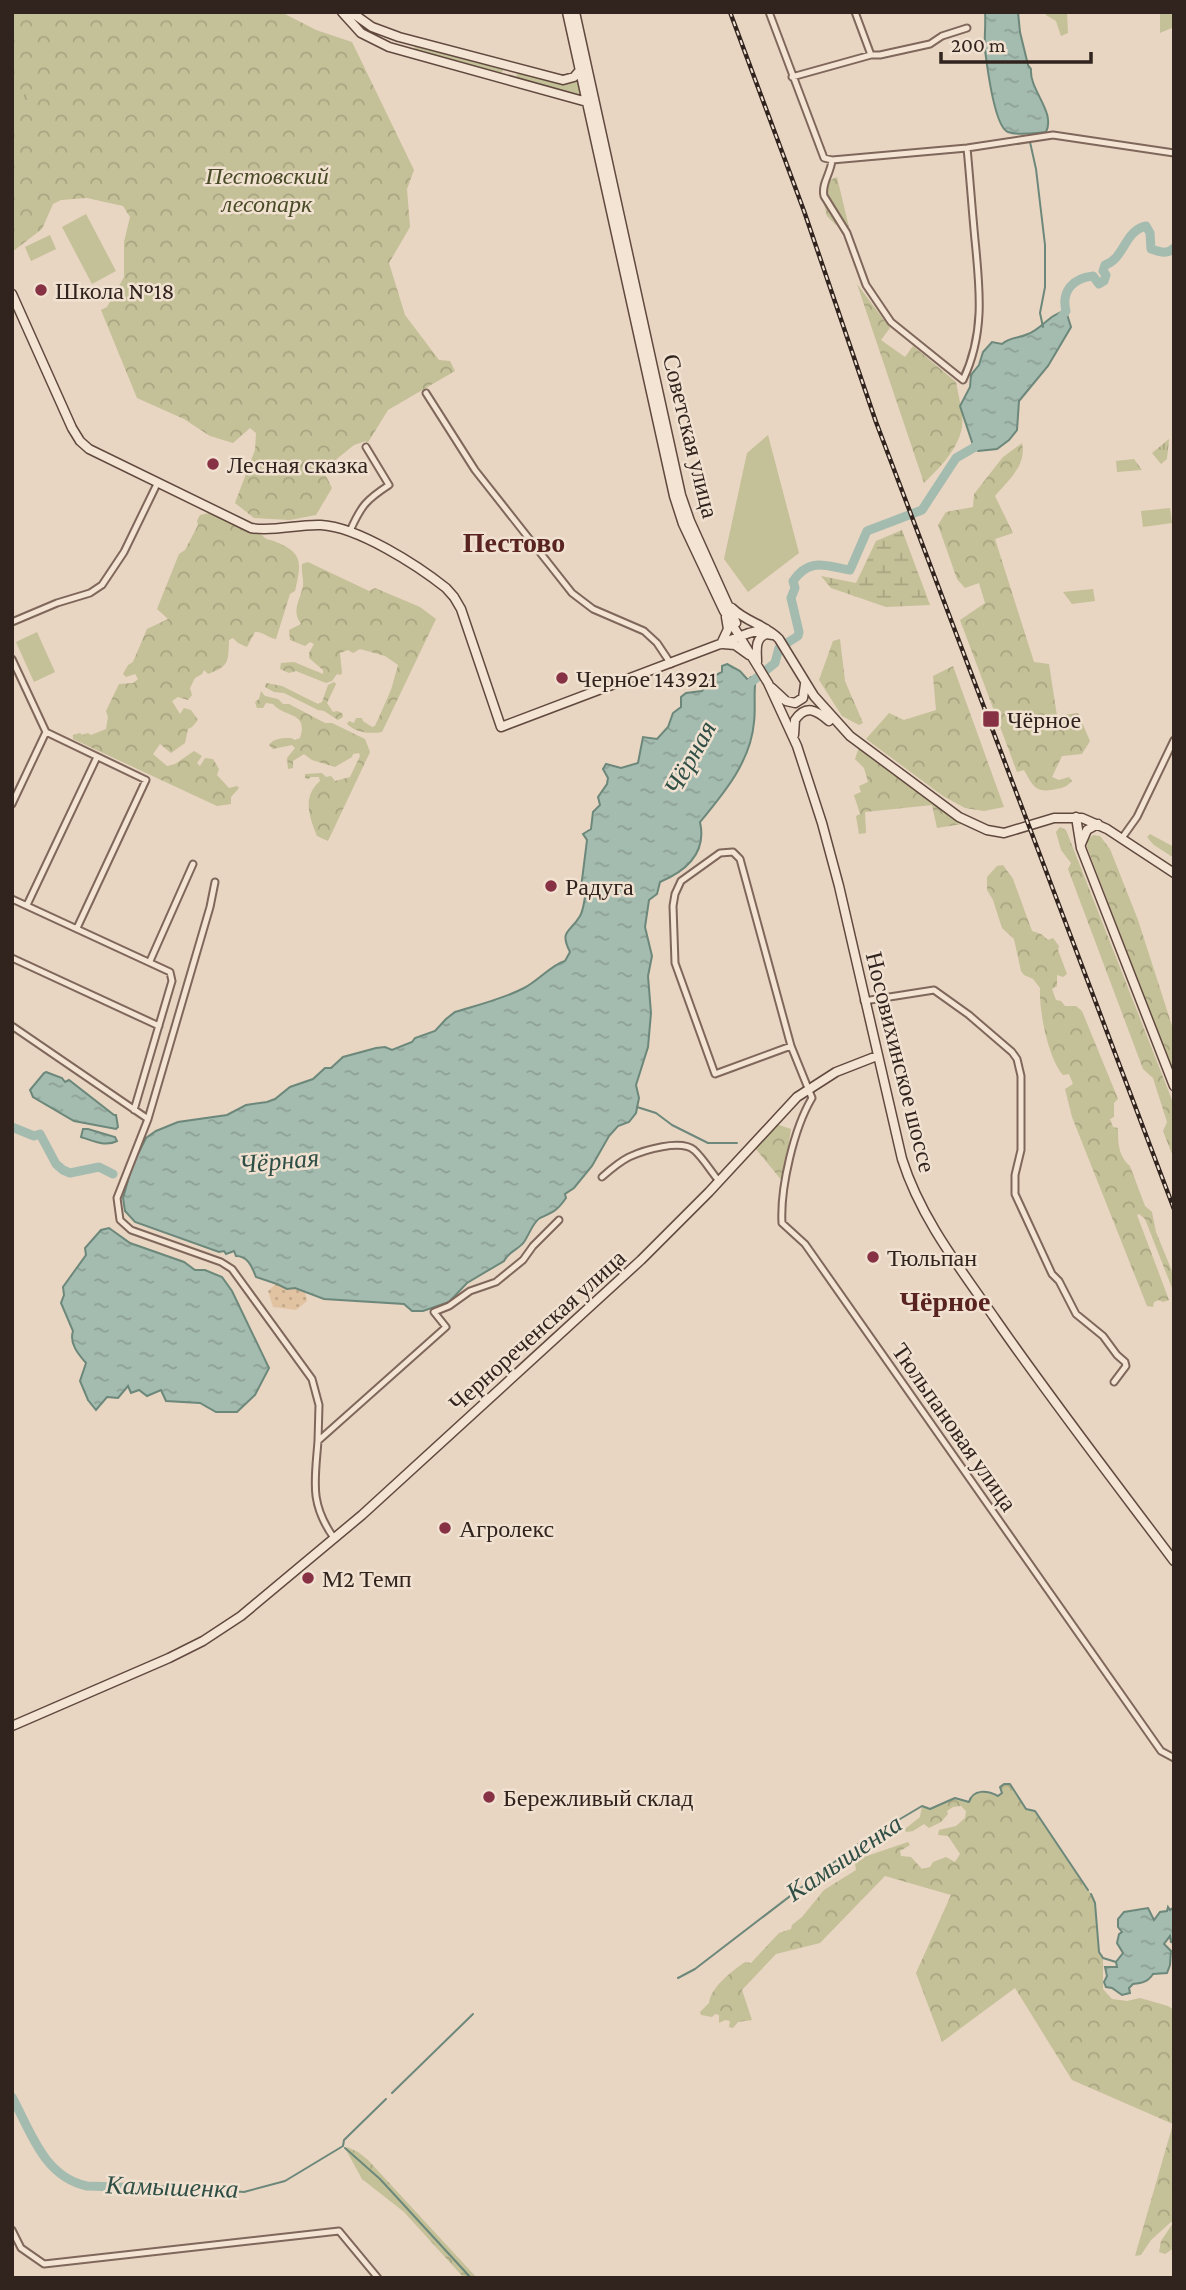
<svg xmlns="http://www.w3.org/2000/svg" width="1186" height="2290" font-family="'Crimson Pro',serif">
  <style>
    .grass { fill: #c4c097 }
    .forest { fill: url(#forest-crowns) }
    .wetland { fill: url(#wetland-marsh) }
    .sand { fill: url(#sand-dots) }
    .park { fill: url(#park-tufts) }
    .water { fill: url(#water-ripples); stroke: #6c887b; stroke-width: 2 }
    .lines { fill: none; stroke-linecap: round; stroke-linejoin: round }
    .stream { stroke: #6c887b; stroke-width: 2 }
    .river { stroke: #a4bbaf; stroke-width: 9 }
    .street-casing { stroke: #7f675b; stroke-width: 9 }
    .secondary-casing { stroke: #61493f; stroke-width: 11 }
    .street { stroke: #f4e4d4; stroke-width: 5 }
    .secondary { stroke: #f4e4d4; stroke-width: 8 }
    .rail-casing { stroke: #31231e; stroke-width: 4.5 }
    .rail { stroke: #f0e1d0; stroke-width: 2; stroke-dasharray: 5; stroke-linecap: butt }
    .poi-dot { fill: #873244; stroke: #f0e1d0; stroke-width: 2.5 }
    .labels { text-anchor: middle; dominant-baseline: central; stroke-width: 5; stroke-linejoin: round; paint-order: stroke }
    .park-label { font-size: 24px; font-style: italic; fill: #494b27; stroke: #f0e1d0 }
    .poi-label { font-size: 24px; fill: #31231e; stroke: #f0e1d0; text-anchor: start }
    .street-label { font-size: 24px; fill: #31231e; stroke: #f0e1d0 }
    .water-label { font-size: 26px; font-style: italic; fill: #2f4f46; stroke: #f0e1d0 }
    .quarter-label { font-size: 28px; font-weight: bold; fill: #592322; stroke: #f0e1d0 }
  </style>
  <defs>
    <pattern id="forest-crowns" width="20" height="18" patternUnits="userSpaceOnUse" patternTransform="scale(1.75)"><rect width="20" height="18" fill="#c4c097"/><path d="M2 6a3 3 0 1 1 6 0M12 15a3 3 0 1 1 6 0" fill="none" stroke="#a9a582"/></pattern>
    <pattern id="wetland-marsh" width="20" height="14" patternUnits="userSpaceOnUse" patternTransform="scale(1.75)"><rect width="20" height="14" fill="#c4c097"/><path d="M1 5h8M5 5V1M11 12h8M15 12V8" fill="none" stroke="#a9a582"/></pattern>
    <pattern id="sand-dots" width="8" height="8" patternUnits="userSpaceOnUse" patternTransform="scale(1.75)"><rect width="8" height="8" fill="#e1c3a2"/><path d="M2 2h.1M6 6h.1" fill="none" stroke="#c2a78b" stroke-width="1.8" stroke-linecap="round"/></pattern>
    <pattern id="park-tufts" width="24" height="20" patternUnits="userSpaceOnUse" patternTransform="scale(1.75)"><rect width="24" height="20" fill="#c4c097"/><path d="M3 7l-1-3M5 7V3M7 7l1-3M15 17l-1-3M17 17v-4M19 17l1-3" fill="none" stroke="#a9a582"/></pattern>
    <pattern id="water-ripples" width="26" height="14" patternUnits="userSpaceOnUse" patternTransform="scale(1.75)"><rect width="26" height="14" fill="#a4bbaf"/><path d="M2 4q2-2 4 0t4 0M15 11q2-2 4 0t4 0" fill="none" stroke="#8ea096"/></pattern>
  </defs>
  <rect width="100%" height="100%" fill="#e8d5c2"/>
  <path class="grass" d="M1160 12H1174V27L1160 33Z
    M415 44 504 69 500 75 414 53Z
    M522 72 567 83 578 78 583 98 519 81 516 78 517 74Z
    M86 214 116 271 92 284 62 227Z
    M50 235 56 249 31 261 25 247Z
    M768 435 799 553 748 592 724 559 747 453Z
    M1170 508 1172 523 1143 527 1141 511Z
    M37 632 55 672 34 682 16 642Z"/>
  <path class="forest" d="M12 12H281L316 30 352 42 414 170 407 189 410 227 389 263 405 315 439 360 450 361 455 371 388 410 367 444 366 441 354 445 323 470 332 488 316 515 290 520 254 518 235 503 255 450 256 433 250 428 233 443 210 436 184 419 137 398 101 310 107 307 124 277V242L130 217 123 206 87 198 61 200 53 204 42 229 12 252Z
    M1046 12H1067L1068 33 1061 36 1056 21 1046 15Z
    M837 177 849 227 839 223 836 225 827 216 823 200C829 190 822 182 837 177Z
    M857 284 890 328 881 340 905 357 913 346 956 382C958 395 964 414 962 427 958 450 939 468 924 483Z
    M1022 443C1027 465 1008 481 995 496L1013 533 995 539 1034 662 1049 664 1057 716 1078 713 1090 741 1082 754 1062 756 1052 777 1059 780 1069 777 1072 781C1066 787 1063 788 1056 789 1035 794 1033 786 1024 770L1017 772 960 620 985 603 979 583 965 588 957 579 938 525 946 512 973 507 974 494 1003 457Z
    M209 513 262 535C267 541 270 539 276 542 304 553 301 564 295 591L290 594 276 639C268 638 263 631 255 632L247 647 238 643 233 638 229 640C228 661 230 666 208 674L204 670 202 674 195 678 190 688 192 695 188 700 178 697 172 701 180 714 184 708 191 710 198 720 192 727 188 729 185 743 171 753 160 744 153 754 167 766 175 764 194 751 202 756 197 763 200 766 205 758 213 759 219 769 217 775 229 788 237 786 239 788 231 797V804L217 806 73 739V735L80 733 82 735 88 733 91 735 106 729 108 717 106 711 119 684 133 683 138 679 135 674 126 677 123 674 128 665 133 662 147 629 168 619 157 609 179 554 185 550 198 525 197 521 200 515Z
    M308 562 369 591 375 588 420 607 436 619 382 732C369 734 357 733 347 724L349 721 354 723 356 718H362L363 721 372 727 375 726 391 690 398 665 385 656 360 649 353 653 348 650 340 653 342 673 340 675 337 674 332 681 326 683 296 671 289 673 280 669 281 663 294 662 323 674V670L309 658V653L314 644 310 642 305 646 290 640 289 630 301 624C291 610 300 601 303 586 304 579 301 572 302 564Z
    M840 639 845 681 863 723 859 725 842 716 819 680 833 641Z
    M953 666 1004 807 984 811 965 808 943 796 866 739 889 713 904 720 936 710 933 676Z
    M334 682 336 684 327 703 333 712 337 711 342 713 343 717 338 720 324 711 318 710 284 693 274 692 265 687 266 683 282 686 318 704 322 702 328 685Z
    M261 691 265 696 278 699 283 704H289L325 723H332L365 739 370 752 328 841 317 836C309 816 302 797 320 781L319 777H311L308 779 305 778V774L322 773 326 777 331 776 335 781 350 777 360 756 359 753 353 754 352 757 335 767 312 760 304 754 293 761V768L288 769 287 758 295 748 292 745 273 749 269 745C273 738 284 738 291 738L295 740 300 738C309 711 284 718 273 704L266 703 263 708H257L255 702 259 699Z
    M859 747 962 824 937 828 932 805 865 812 866 833 859 834 856 816 860 814 854 795 861 792 859 786 868 782 864 768 855 759Z
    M1060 827 1066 830 1174 1105V1159L1163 1131 1167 1122 1153 1078 1143 1069 1068 869 1071 863 1061 850 1056 832Z
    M1150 834 1174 847V858L1154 845 1147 837Z
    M1093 835 1100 836 1110 849 1138 920 1174 1032V1075L1087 847 1088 840Z
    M1003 865 1013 879 1032 931 1041 934 1048 940 1053 938 1059 946 1058 950 1067 974 1063 977 1057 975V986L1052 989 1056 1000 1061 1001 1065 1006H1076L1082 1011 1118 1099 1114 1103V1117L1110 1119 1113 1127 1118 1128C1118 1142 1118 1156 1130 1166L1145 1206 1152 1212 1156 1232 1174 1276V1293L1145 1219 1139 1214 1137 1215 1169 1300 1163 1302 1159 1300 1154 1302 1153 1307 1147 1306 1072 1117 1065 1089 1073 1084 1069 1074 1063 1075C1048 1058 1039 1011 1040 988L1033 979 1024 975 1021 971 1014 939 1002 928 993 900 987 890V877L997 866Z
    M776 1124 791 1129 783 1182 755 1148Z
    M1004 1784H1010L1026 1809 1035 1811 1091 1894 1095 1903 1099 1952 1103 1958V1989L1112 1999 1127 2001 1140 1998 1168 2006 1174 2010V2248L1165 2254 1159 2252 1161 2241 1173 2223 1171 2222 1151 2240 1141 2255 1135 2256 1173 2124 1072 2080 1015 1988 942 2042 916 1973 951 1895 885 1876 820 1943 776 1954 742 1990 752 2020 738 2022 733 2028 729 2027 730 2021 725 2020 719 2023V2015L715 2014 712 2017 701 2015 700 2012 709 2003C711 1987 732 1971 745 1962L751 1963 779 1933 791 1929 792 1925 802 1917 824 1890 856 1870 855 1863 864 1857 908 1842 910 1845 900 1851 901 1856 911 1857 922 1869 930 1867 933 1862 946 1857 955 1862 960 1854 948 1836 938 1835 939 1830 956 1826 965 1818 966 1811 961 1806 953 1807 947 1811 948 1814 941 1822 929 1828 924 1824 913 1831 906 1832 905 1829 920 1817 922 1806 930 1809 955 1798 968 1802C974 1789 986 1790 998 1796L1002 1793 1000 1787Z
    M347 2147 358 2152 368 2160 477 2278H464L404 2212 362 2179 346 2150Z"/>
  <path class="wetland" d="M902 530 930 605 886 607 831 588 821 576 856 583 876 541Z"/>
  <path class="sand" d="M277 1283C287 1289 295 1288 305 1292L307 1301 296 1310 273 1307 268 1291Z"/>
  <path class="park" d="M26 93 31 111 16 116 12 98Z
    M1169 439 1167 459 1161 464 1152 453Z
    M1134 459 1142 470 1117 472 1116 461Z
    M1093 589 1095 601 1072 604 1063 592Z"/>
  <path class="water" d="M985 12H1018L1020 32 1028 65 1031 69C1029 90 1056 112 1046 132 1035 133 1019 136 1008 132 994 127 987 65 985 50 984 37 986 25 985 12Z
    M1066 311 1071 327 1048 366 1019 401 1017 430 1009 440 997 449 978 451 973 445 960 406 970 387 971 375 979 365 983 352 992 342 1002 344C1011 336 1018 339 1028 334 1043 328 1049 314 1066 311Z
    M727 664 740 671 748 680 751 677 756 678C753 692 756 707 754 722 751 761 724 793 700 822 707 853 686 871 660 882L657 894 649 900 645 927 652 956 648 976 651 1013 648 1047 636 1085 639 1098 636 1113 629 1122 618 1126 609 1136 592 1166 574 1188 565 1194 566 1198C557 1211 553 1212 540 1218 533 1222 529 1235 524 1242 518 1250 508 1252 504 1261L467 1283 449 1302 423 1311H412L404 1304 324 1299 295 1288 287 1289 277 1284 256 1277C252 1267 248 1256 236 1256L234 1251 226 1254 224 1251 219 1252 135 1222 125 1211 123 1198 132 1166 146 1138 156 1131 178 1122 227 1115 246 1105 267 1102 275 1099 290 1087 313 1079 325 1068H331L343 1057 376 1048 385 1047 392 1050 412 1042 415 1038 435 1031 446 1019 455 1012C478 1005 503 999 524 988 538 981 551 965 565 961L570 952C559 930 570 933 580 916 584 909 584 900 586 892L581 888 587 840 583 834 591 829 593 812 600 805 598 797 607 784 608 778 603 769 606 764 621 768 638 763 643 737 657 739 668 727 673 713 681 707V697L686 693 702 691 712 677 722 672V666Z
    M46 1072 62 1078 65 1082 69 1080 114 1115H116L118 1127 116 1129 74 1121 33 1097 30 1090 44 1073Z
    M83 1129H88L115 1137 117 1141C106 1147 92 1141 81 1137Z
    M109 1228 130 1243 184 1262 195 1270H205L222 1277 232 1291 269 1368 255 1395 237 1412H216L200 1403 166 1401 161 1390 147 1396 139 1390 131 1393 128 1386 118 1398 107 1397 96 1410 88 1400 80 1381 86 1363C78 1354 69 1343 73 1331L61 1303 64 1295 63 1287 86 1255 85 1248 101 1230Z
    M1168 1907 1170 1910 1174 1907V1943L1171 1942 1170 1936 1164 1944 1171 1951 1170 1965 1167 1973 1153 1974C1148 1982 1142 1983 1133 1984L1129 1988 1130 1993 1122 1995 1112 1988 1106 1987 1104 1982 1107 1976 1105 1967H1117L1116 1962 1123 1953 1117 1943 1119 1934 1122 1932 1118 1927V1919L1124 1912 1148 1908 1154 1920 1160 1912 1167 1911Z"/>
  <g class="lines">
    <path class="stream" d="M1030 142 1036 169 1045 245V287L1040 313 1043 327
      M637 1107 656 1113 672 1125 708 1143H737
      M1091 1894 1095 1903 1099 1952 1103 1958 1116 1962
      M678 1978 695 1969 858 1844 922 1806 930 1809 955 1798 969 1802C973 1789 987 1790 998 1796L1002 1793 1000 1787 1004 1784H1010L1026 1809 1035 1811 1088 1890
      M392 2093 473 2014
      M345 2148 380 2179 471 2278
      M150 2188 168 2186 244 2192 285 2181 343 2146 344 2140 386 2099"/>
    <path class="river" d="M1059 320 1066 311C1061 291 1073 278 1093 276L1099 284 1104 281 1106 275 1103 271 1105 265C1125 258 1124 231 1146 226L1150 233 1151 249C1160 252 1167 255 1174 248
      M749 684 775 663 779 648 798 636 799 632 791 598 795 588 793 581C810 557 825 566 850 570L867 531 922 510 956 458 975 447 980 439
      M12 1127 34 1136 40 1134 56 1164 63 1170 70 1173 99 1167 113 1174
      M12 2097C31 2132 44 2177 87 2186L150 2188"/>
    <g class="street-casing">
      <path id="street" d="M769 12 824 158 832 160 967 148 1053 135 1174 153
        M871 55H880L930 44 942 36 967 28
        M792 77 871 55 855 12
        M832 160C831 173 821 184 824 196L847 233 866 285 891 322 963 380C985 334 980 290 975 240 972 209 970 179 967 148
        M426 393 475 470 572 593 593 609 644 631 657 643 671 664
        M350 531C361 506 366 500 389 485L366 447
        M12 622 57 603 90 593 102 585 124 552 157 484
        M12 659 46 732
        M46 732 146 780 77 928
        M12 804 46 732
        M1122 838 1137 817 1174 740
        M215 882 210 907 148 1119 117 1198 120 1220 131 1230 221 1262 232 1269 312 1379 319 1405 318 1441
        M12 899 170 972 172 981 134 1110
        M27 905 97 757
        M12 958 159 1026
        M150 961 193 864
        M864 1001 934 990 969 1015 1012 1052 1017 1059 1021 1076V1150L1015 1175V1194L1052 1274 1059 1281 1076 1314 1103 1336 1117 1355 1125 1362 1126 1366 1114 1382
        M12 1026 148 1119
        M791 1046 715 1074 675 963 673 906 675 894 681 881 720 853 733 852 740 859 791 1046 812 1098C794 1128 780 1188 782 1223L805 1244 1161 1751 1174 1758
        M602 1177C611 1169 619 1162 629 1157 644 1150 681 1139 694 1150 704 1159 711 1172 719 1181
        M334 1538C309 1503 315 1481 318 1441L446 1327 434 1312 449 1306 470 1291 496 1282 523 1260 533 1246 559 1220
        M12 2230 21 2248 44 2264 339 2231 378 2278"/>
    </g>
    <g class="secondary-casing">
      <path id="secondary" d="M342 12 361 33 389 47 587 102
        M351 12 372 27 399 37 563 80 574 77 580 70
        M567 12 674 496 683 524 724 611 768 683 797 746 822 823 839 886 902 1159C921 1219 960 1268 996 1320 1053 1402 1114 1481 1174 1561
        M575 12 681 495 690 521 736 623
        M12 294 72 428 80 441 89 449 251 528C274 532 297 524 321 525 358 527 417 565 446 588L454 597 461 609 501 727 749 633 766 629
        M732 608C746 622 766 625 779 639L814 696 850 736 959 817 987 830 1004 833 1054 818H1082L1107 829 1174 873
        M721 644 728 629 726 617
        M723 644 735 645 749 655
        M757 662C757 651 754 639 766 634L773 635
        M772 688 786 701 795 703 803 698 805 684
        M794 735 795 720C806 704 816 710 829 721
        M1076 817 1081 848 1174 1086
        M1081 844 1087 830 1098 824
        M12 1726 169 1658 203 1641 241 1616 362 1515 641 1260 709 1192 797 1097 836 1072 877 1056"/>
    </g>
    <use href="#street" class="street"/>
    <use href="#secondary" class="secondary"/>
    <g class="rail-casing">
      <path id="rail" d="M730 12 804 211 876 422 1174 1209"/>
    </g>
    <use href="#rail" class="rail"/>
  </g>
  <g class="poi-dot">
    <circle cx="41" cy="290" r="7"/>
    <circle cx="213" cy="464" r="7"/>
    <circle cx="562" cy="678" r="7"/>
    <rect x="982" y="710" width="18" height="18" rx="3.5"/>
    <circle cx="551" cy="886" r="7"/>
    <circle cx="873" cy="1257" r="7"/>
    <circle cx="445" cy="1528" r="7"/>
    <circle cx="308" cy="1578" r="7"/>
    <circle cx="489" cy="1797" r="7"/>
  </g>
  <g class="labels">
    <g class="park-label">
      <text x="267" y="175">Пестовский<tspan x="267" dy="28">лесопарк</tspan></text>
    </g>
    <g class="poi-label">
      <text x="55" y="290">Школа №18</text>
      <text x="227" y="464">Лесная сказка</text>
      <text x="576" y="678">Черное 143921</text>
      <text x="1007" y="719">Чёрное</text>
      <text x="565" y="886">Радуга</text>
      <text x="887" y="1257">Тюльпан</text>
      <text x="459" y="1528">Агролекс</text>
      <text x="322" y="1578">М2 Темп</text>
      <text x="503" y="1797">Бережливый склад</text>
    </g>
    <g class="street-label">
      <text transform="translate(691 436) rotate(76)">Советская улица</text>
      <text transform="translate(901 1062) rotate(76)">Носовихинское шоссе</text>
      <text transform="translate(537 1330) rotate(-42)">Чернореченская улица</text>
      <text transform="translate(955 1427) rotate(55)">Тюльпановая улица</text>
    </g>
    <g class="water-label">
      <text transform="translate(690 758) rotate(-61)">Чёрная</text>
      <text transform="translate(279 1161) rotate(-5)">Чёрная</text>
      <text transform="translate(844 1858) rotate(-34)">Камышенка</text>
      <text transform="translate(172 2187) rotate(2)">Камышенка</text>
    </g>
    <g class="quarter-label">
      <text x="514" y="542">Пестово</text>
      <text x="945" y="1301">Чёрное</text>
    </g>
  </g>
  <rect width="1186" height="2290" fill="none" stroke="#31231e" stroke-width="28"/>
  <path d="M941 52v10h150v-10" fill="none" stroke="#31231e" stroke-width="3.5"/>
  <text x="951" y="52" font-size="21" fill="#31231e" stroke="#f0e1d0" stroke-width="5" paint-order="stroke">200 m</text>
</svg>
